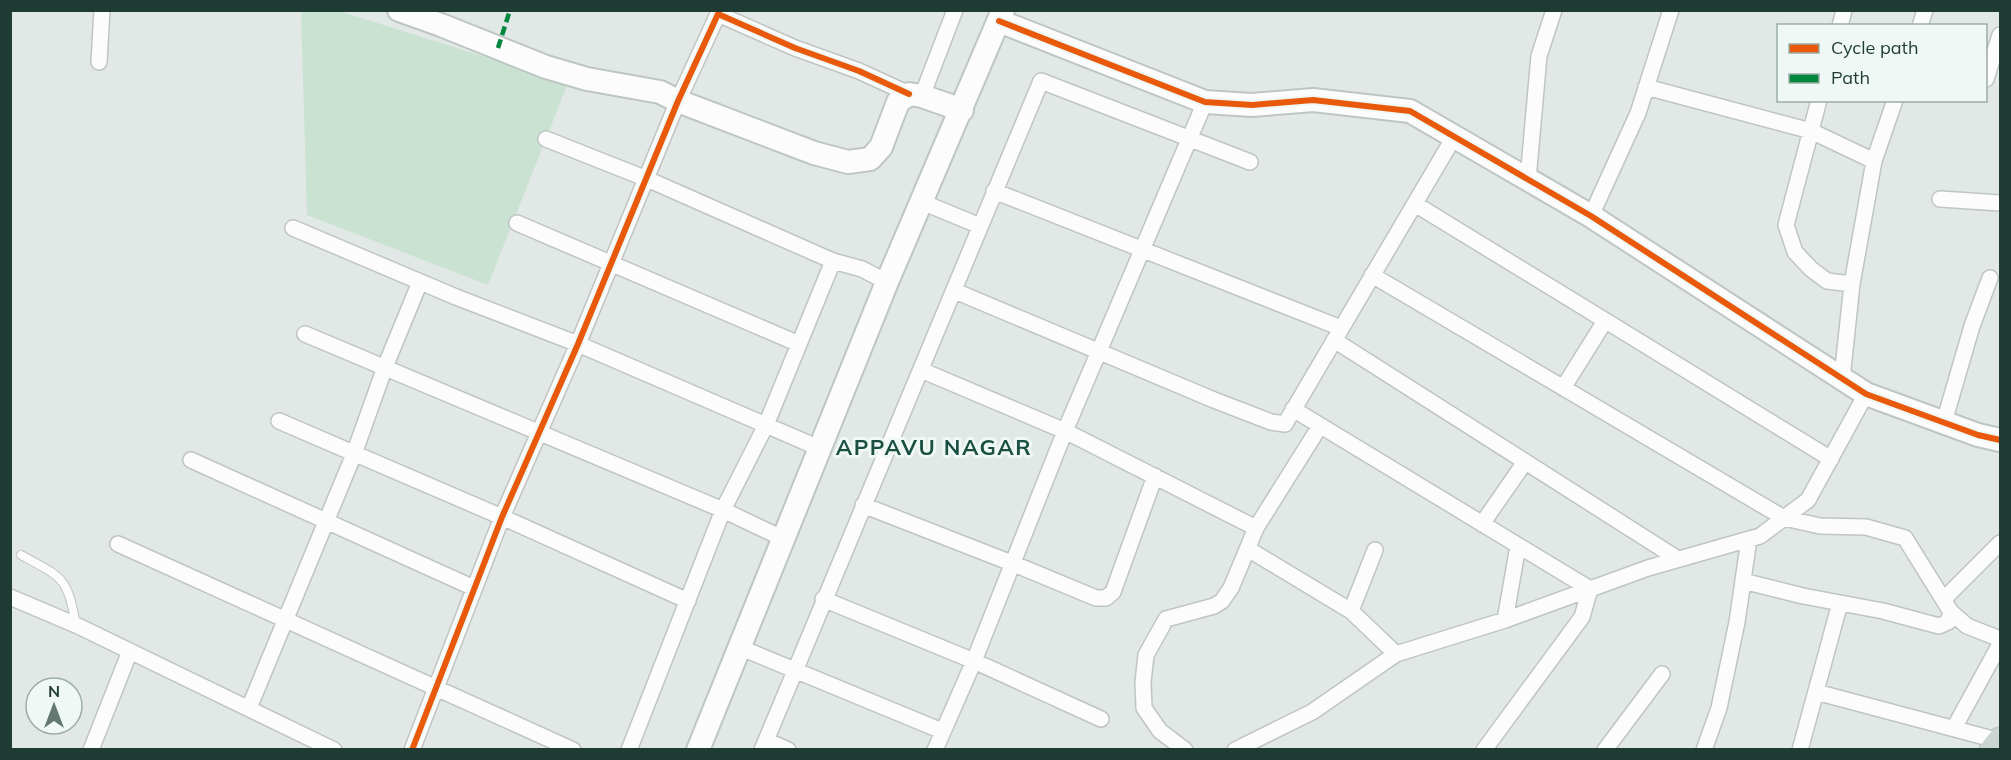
<svg xmlns="http://www.w3.org/2000/svg" width="2011" height="760" font-family="Mulish,sans-serif">
  <style>
    .green { fill: #cae2d1 }
    .lines { fill: none; stroke-linecap: round; stroke-linejoin: round }
    .lane-casing { stroke: #bfc5c2; stroke-width: 10 }
    .street-casing { stroke: #bfc5c2; stroke-width: 18 }
    .secondary-casing { stroke: #bec6c3; stroke-width: 26 }
    .primary-casing { stroke: #bbc5c1; stroke-width: 27 }
    .lane { stroke: #fbfcfb; stroke-width: 8 }
    .street { stroke: #fbfcfb; stroke-width: 15 }
    .secondary { stroke: #fbfcfb; stroke-width: 22 }
    .primary { stroke: #ccd5d2; stroke-width: 24 }
    .quiet { stroke: #00873e; stroke-width: 4.5; stroke-dasharray: 9 4.5; stroke-linecap: butt }
    .cycleway-casing { stroke: #eff8f4; stroke-width: 10 }
    .cycleway { stroke: #e8590c; stroke-width: 6 }
    .labels { text-anchor: middle; dominant-baseline: central; stroke-width: 6; stroke-linejoin: round; paint-order: stroke }
    .district-label { font-size: 22px; font-weight: bold; letter-spacing: 1.5px; fill: #1a4f42; stroke: #eff8f4 }
  </style>
  <rect width="100%" height="100%" fill="#e2e8e5"/>
  <path class="green" d="M301 11H339L568 83 488 285 307 215Z"/>
  <g class="lines">
    <g class="lane-casing">
      <path id="lane" d="M21 555C63 578 67 576 76 625"/>
    </g>
    <g class="street-casing">
      <path id="street" d="M1840 26 1844 10
        M1920 26 1925 10
        M99 62 102 10
        M1986 79 2000 35
        M1646 87 1811 131 1874 161
        M922 96 955 10
        M1819 100 1786 225 1795 252 1811 269 1827 281 1852 284
        M546 139 647 179 833 261
        M1528 179 1539 56 1554 10
        M994 191 1341 328
        M1940 199 2000 203
        M922 202 980 226
        M1415 204 1831 459
        M1591 216 1638 113 1671 10
        M517 223 799 344
        M293 228 456 297 578 344 819 448
        M1372 275 1784 518 1820 526 1866 527 1905 538 1951 612 1967 626 2000 639
        M955 291 1214 400 1271 422 1285 424 1454 137
        M305 334 723 510 766 425 833 261 862 269 887 282
        M1334 340 1678 559
        M921 370 1065 431 1256 528
        M1842 378 1852 284 1874 161 1895 100
        M1563 388 1605 321
        M1293 409 1590 589 1582 617 1484 750
        M279 421 502 517 688 601
        M1944 422 1972 326 1990 278
        M191 460 474 588
        M863 505 1014 564 1096 598H1106L1113 592 1155 476
        M1482 524 1525 462
        M118 544 573 750
        M1248 549 1351 611 1396 654
        M1743 581 1803 596 1883 611 1939 626 1948 622 1951 612
        M10 597 76 625 334 750
        M823 599 974 661 1101 719
        M1944 599 2000 543
        M1351 611 1375 550
        M1505 620 1518 546
        M739 647 942 731
        M1816 692 2000 741
        M249 708 354 454 385 367 420 282
        M1954 728 2000 644
        M766 740 788 750
        M91 750 130 651
        M412 750 502 517 578 344 678 101 718 14 795 48 859 71 909 94
        M629 750 723 510 782 538
        M762 750 1041 81 1250 162
        M935 750 974 661 1065 431 1205 102
        M1185 750 1160 731 1144 708 1143 682 1146 655 1166 619 1214 606 1222 601 1231 588 1256 528 1320 426
        M1235 750 1312 712 1396 654 1505 620 1648 568 1760 536 1808 500 1866 394
        M1605 750 1662 674
        M1704 750 1719 708 1737 622 1749 539
        M1800 750 1840 603"/>
    </g>
    <g class="secondary-casing">
      <path id="secondary" d="M399 10 441 25 546 67 587 79 660 92 678 101 814 153 848 162 870 159 881 147 898 102 909 94 922 96 962 110
        M999 21 1205 102 1252 105 1313 100 1410 111 1591 216 1866 394 1978 435 2000 440
        M698 750 887 282 1003 10"/>
    </g>
    <g class="primary-casing">
      <path id="primary" d="M1992 750 2000 740"/>
    </g>
    <use href="#lane" class="lane"/>
    <use href="#street" class="street"/>
    <use href="#secondary" class="secondary"/>
    <use href="#primary" class="primary"/>
    <path class="quiet" d="M498 48 510 10"/>
    <g class="cycleway-casing">
      <path id="cycleway" d="M999 21 1205 102 1252 105 1313 100 1410 111 1591 216 1866 394 1978 435 2000 440
        M412 750 502 517 578 344 678 101 718 14 795 48 859 71 909 94"/>
    </g>
    <use href="#cycleway" class="cycleway"/>
  </g>
  <g class="labels">
    <g class="district-label">
      <text x="934" y="447">APPAVU NAGAR</text>
    </g>
  </g>
  <rect width="2011" height="760" fill="none" stroke="#1f3c34" stroke-width="24"/>
  <rect x="1777" y="24" width="210" height="78" fill="#eff8f4" stroke="#9cada7" stroke-width="1.5"/>
  <rect x="1789" y="44" width="30" height="9" fill="#e8590c" stroke="#9cada7" stroke-width="1.5"/>
  <text x="1831" y="54" font-size="18" fill="#1f3c34">Cycle path</text>
  <rect x="1789" y="74" width="30" height="9" fill="#00873e" stroke="#9cada7" stroke-width="1.5"/>
  <text x="1831" y="84" font-size="18" fill="#1f3c34">Path</text>
  <g transform="translate(54 706)"><circle r="28" fill="#eff8f4" stroke="#9cada7" stroke-width="1.5"/>
  <path d="M0-4.5L10 22L0 15L-10 22Z" fill="#637872"/>
  <text y="-9" font-size="16" font-weight="bold" text-anchor="middle" fill="#1f3c34">N</text>
  </g>
</svg>
